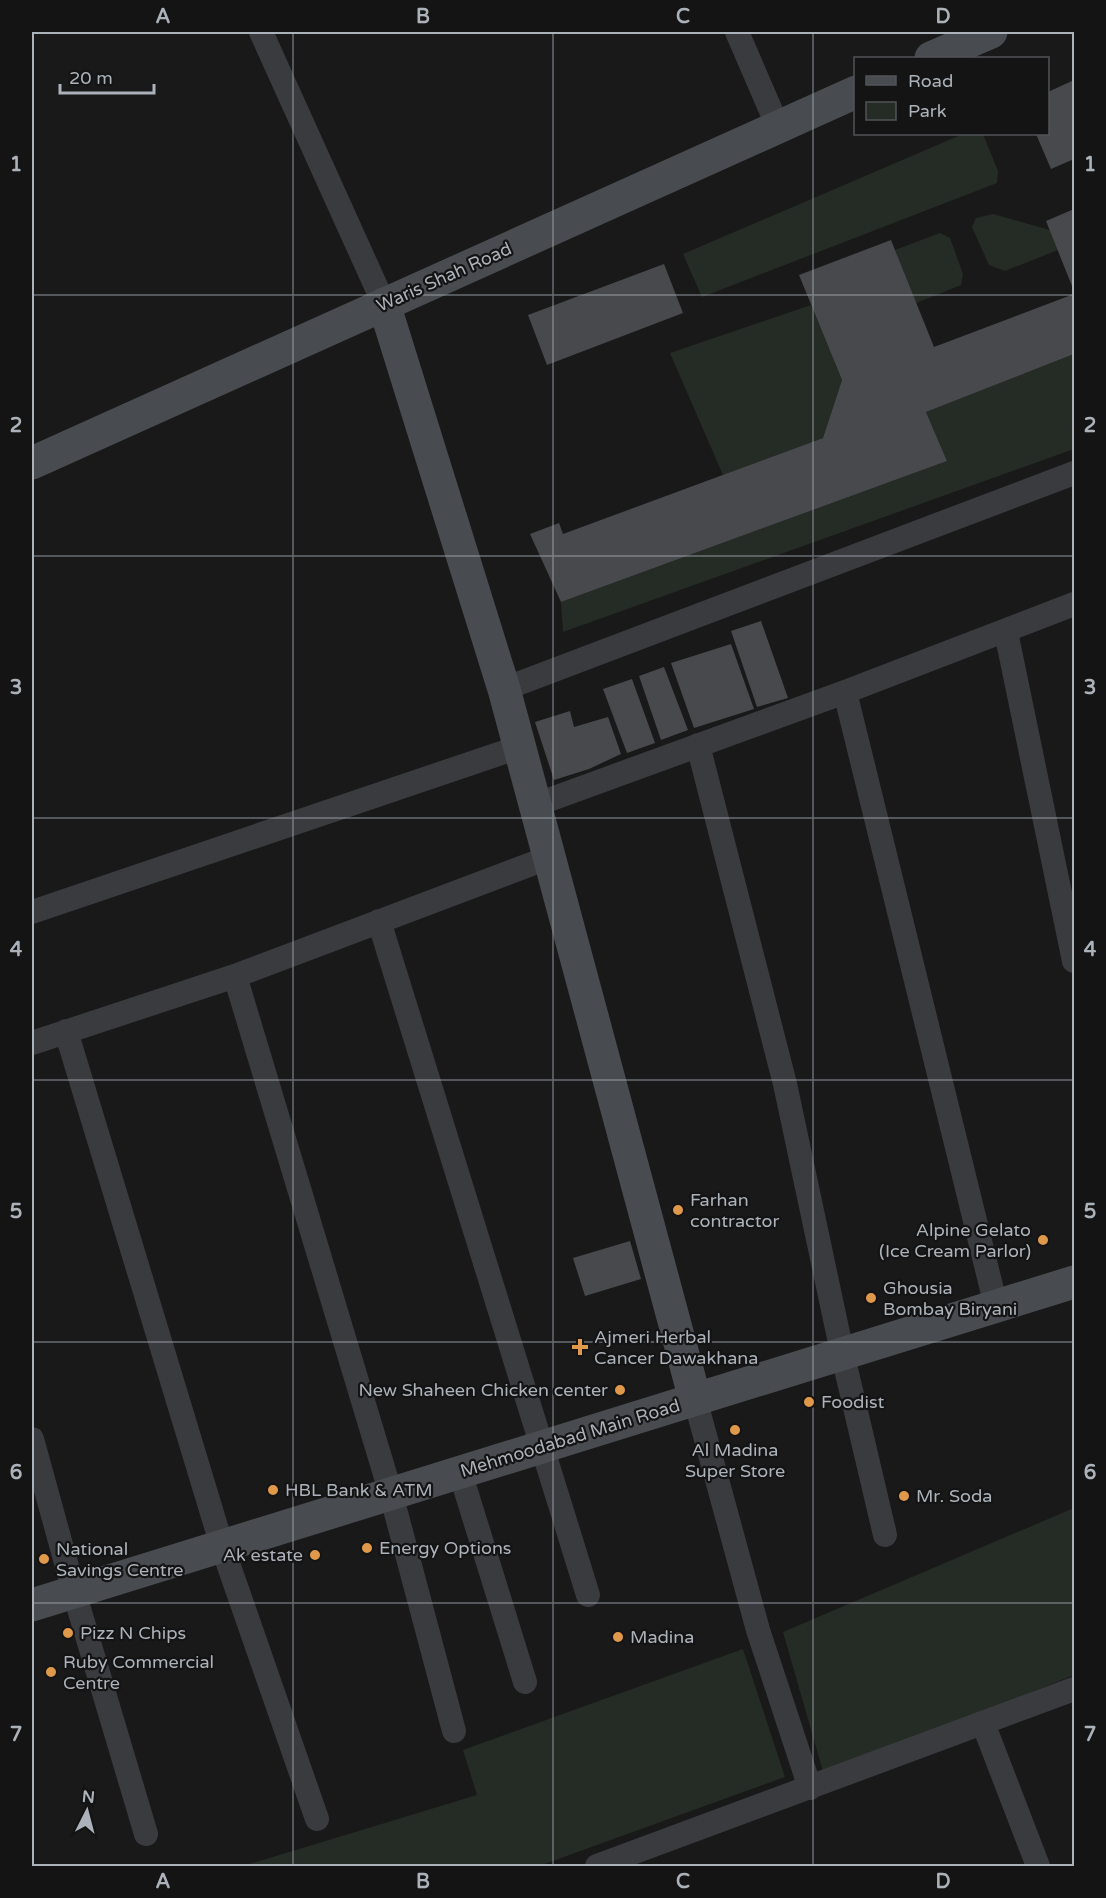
<svg xmlns="http://www.w3.org/2000/svg" width="1106" height="1898" font-family="'Varela Round',sans-serif">
  <style>
    .green { fill: #252c25 }
    .building { fill: #48494d }
    .lines { fill: none; stroke-linecap: round; stroke-linejoin: round }
    .street { stroke: #3a3b3f; stroke-width: 24 }
    .secondary { stroke: #484b4f; stroke-width: 33 }
    .grid { fill: none; stroke: #acb2b9; stroke-width: 1.5; stroke-opacity: 0.55 }
    .poi-dot { fill: #e0994a; stroke: #141415; stroke-width: 2 }
    .labels { text-anchor: middle; dominant-baseline: central; stroke-width: 4.5; stroke-linejoin: round; paint-order: stroke }
    .street-label { font-size: 18px; fill: #acb2b9; stroke: #141415 }
    .poi-label { font-size: 18px; fill: #acb2b9; stroke: #141415; text-anchor: start }
    .neatline { fill: none; stroke: #acb2b9; stroke-width: 2 }
    .grid-label { font-size: 20px; text-anchor: middle; font-weight: bold; fill: #acb2b9 }
  </style>
  <rect width="100%" height="100%" fill="#19191a"/>
  <path class="green" d="M963 134H983L998 171 997 183 702 297 683 254Z
    M993 214 1050 230 1058 250 1005 271 989 265 972 227 976 218Z
    M940 233 950 238 963 274 961 285 916 303 895 250Z
    M811 305 842 380 823 438 723 475 670 353Z
    M1074 354V449L563 632 561 602 947 461 926 412Z
    M1074 1508V1675L824 1775 783 1632Z
    M743 1649 785 1777 539 1866H243L477 1795 463 1750Z"/>
  <path class="building" d="M1074 80V159L1051 169 1036 134H1048V92Z
    M1074 209V291L1046 221Z
    M891 240 934 347 1074 294V354L926 412 947 461 561 602 530 534 559 523 563 534 823 438 842 380 799 275Z
    M664 264 683 313 547 365 528 315Z
    M761 621 788 698 757 707 731 631Z
    M731 644 754 709 694 728 671 663Z
    M664 667 688 730 661 740 639 676Z
    M632 679 655 743 627 753 603 689Z
    M570 711 574 727 608 717 621 754 589 769 554 780 535 722Z
    M630 1241 641 1279 585 1296 573 1258Z"/>
  <g class="lines">
    <path class="street" d="M261 32 384 304
      M737 32 778 127
      M1006 632 1074 961
      M504 689 1074 473
      M845 692 996 1306
      M698 745 785 1084 842 1352 885 1535
      M535 805 845 692 1074 604
      M32 912 519 747
      M379 921 588 1595
      M235 976 391 1494 454 1731
      M66 1031 222 1546 317 1819
      M32 1043 235 976 550 857
      M695 1399 758 1630 810 1788
      M32 1439 74 1592 146 1834
      M460 1472 525 1682
      M983 1723 1038 1866
      M597 1866 1074 1689"/>
    <path class="secondary" d="M931 58 991 32
      M384 304 504 689 695 1399
      M32 463 856 92
      M32 1605 1074 1282"/>
  </g>
  <path class="grid" d="M293 32V1866M553 32V1866M813 32V1866M32 295H1074M32 556H1074M32 818H1074M32 1080H1074M32 1342H1074M32 1603H1074"/>
  <g class="poi-dot">
    <circle cx="678" cy="1210" r="6"/>
    <circle cx="1043" cy="1240" r="6"/>
    <circle cx="871" cy="1298" r="6"/>
    <path d="M577 1338h6v6h6v6h-6v6h-6v-6h-6v-6h6z"/>
    <circle cx="620" cy="1390" r="6"/>
    <circle cx="809" cy="1402" r="6"/>
    <circle cx="735" cy="1430" r="6"/>
    <circle cx="273" cy="1490" r="6"/>
    <circle cx="904" cy="1496" r="6"/>
    <circle cx="367" cy="1548" r="6"/>
    <circle cx="315" cy="1555" r="6"/>
    <circle cx="44" cy="1559" r="6"/>
    <circle cx="68" cy="1633" r="6"/>
    <circle cx="618" cy="1637" r="6"/>
    <circle cx="51" cy="1672" r="6"/>
  </g>
  <g class="labels">
    <g class="street-label">
      <text transform="translate(444 277) rotate(-24)">Waris Shah Road</text>
      <text transform="translate(570 1438) rotate(-17)">Mehmoodabad Main Road</text>
    </g>
    <g class="poi-label">
      <text x="690" y="1200">Farhan<tspan x="690" dy="21">contractor</tspan></text>
      <text x="1031" y="1230" text-anchor="end">Alpine Gelato<tspan x="1031" dy="21">(Ice Cream Parlor)</tspan></text>
      <text x="883" y="1288">Ghousia<tspan x="883" dy="21">Bombay Biryani</tspan></text>
      <text x="594" y="1337">Ajmeri Herbal<tspan x="594" dy="21">Cancer Dawakhana</tspan></text>
      <text x="608" y="1390" text-anchor="end">New Shaheen Chicken center</text>
      <text x="821" y="1402">Foodist</text>
      <text x="735" y="1450" text-anchor="middle">Al Madina<tspan x="735" dy="21">Super Store</tspan></text>
      <text x="285" y="1490">HBL Bank &amp; ATM</text>
      <text x="916" y="1496">Mr. Soda</text>
      <text x="379" y="1548">Energy Options</text>
      <text x="56" y="1549">National<tspan x="56" dy="21">Savings Centre</tspan></text>
      <text x="303" y="1555" text-anchor="end">Ak estate</text>
      <text x="80" y="1633">Pizz N Chips</text>
      <text x="630" y="1637">Madina</text>
      <text x="63" y="1662">Ruby Commercial<tspan x="63" dy="21">Centre</tspan></text>
    </g>
  </g>
  <rect width="1106" height="1898" fill="none" stroke="#141415" stroke-width="66"/>
  <rect x="854" y="57" width="195" height="78" fill="#141415" stroke="#515357" stroke-width="1.5"/>
  <rect x="866" y="76" width="30" height="9" fill="#484b4f" stroke="#515357" stroke-width="1.5"/>
  <text x="908" y="87" font-size="18" fill="#acb2b9">Road</text>
  <rect x="866" y="102" width="30" height="18" fill="#252c25" stroke="#515357" stroke-width="1.5"/>
  <text x="908" y="117" font-size="18" fill="#acb2b9">Park</text>
  <g transform="translate(87 1811) rotate(6)" stroke="#141415" stroke-width="4.5" paint-order="stroke">
  <path d="M0-4.5L10 22L0 15L-10 22Z" fill="#acb2b9"/>
  <text y="-9" font-size="16" font-weight="bold" text-anchor="middle" fill="#acb2b9">N</text>
  </g>
  <path d="M60 84v9h94v-9" fill="none" stroke="#acb2b9" stroke-width="3"/>
  <text x="69" y="84" font-size="18" fill="#acb2b9" stroke="#141415" stroke-width="4.5" paint-order="stroke">20 m</text>
  <rect x="33" y="33" width="1040" height="1832" class="neatline"/>
  <g class="grid-label">
    <text x="163" y="23">A</text>
    <text x="423" y="23">B</text>
    <text x="683" y="23">C</text>
    <text x="943" y="23">D</text>
    <text x="16" y="171">1</text>
    <text x="1090" y="171">1</text>
    <text x="16" y="432">2</text>
    <text x="1090" y="432">2</text>
    <text x="16" y="694">3</text>
    <text x="1090" y="694">3</text>
    <text x="16" y="956">4</text>
    <text x="1090" y="956">4</text>
    <text x="16" y="1218">5</text>
    <text x="1090" y="1218">5</text>
    <text x="16" y="1479">6</text>
    <text x="1090" y="1479">6</text>
    <text x="16" y="1741">7</text>
    <text x="1090" y="1741">7</text>
    <text x="163" y="1888">A</text>
    <text x="423" y="1888">B</text>
    <text x="683" y="1888">C</text>
    <text x="943" y="1888">D</text>
  </g>
</svg>
